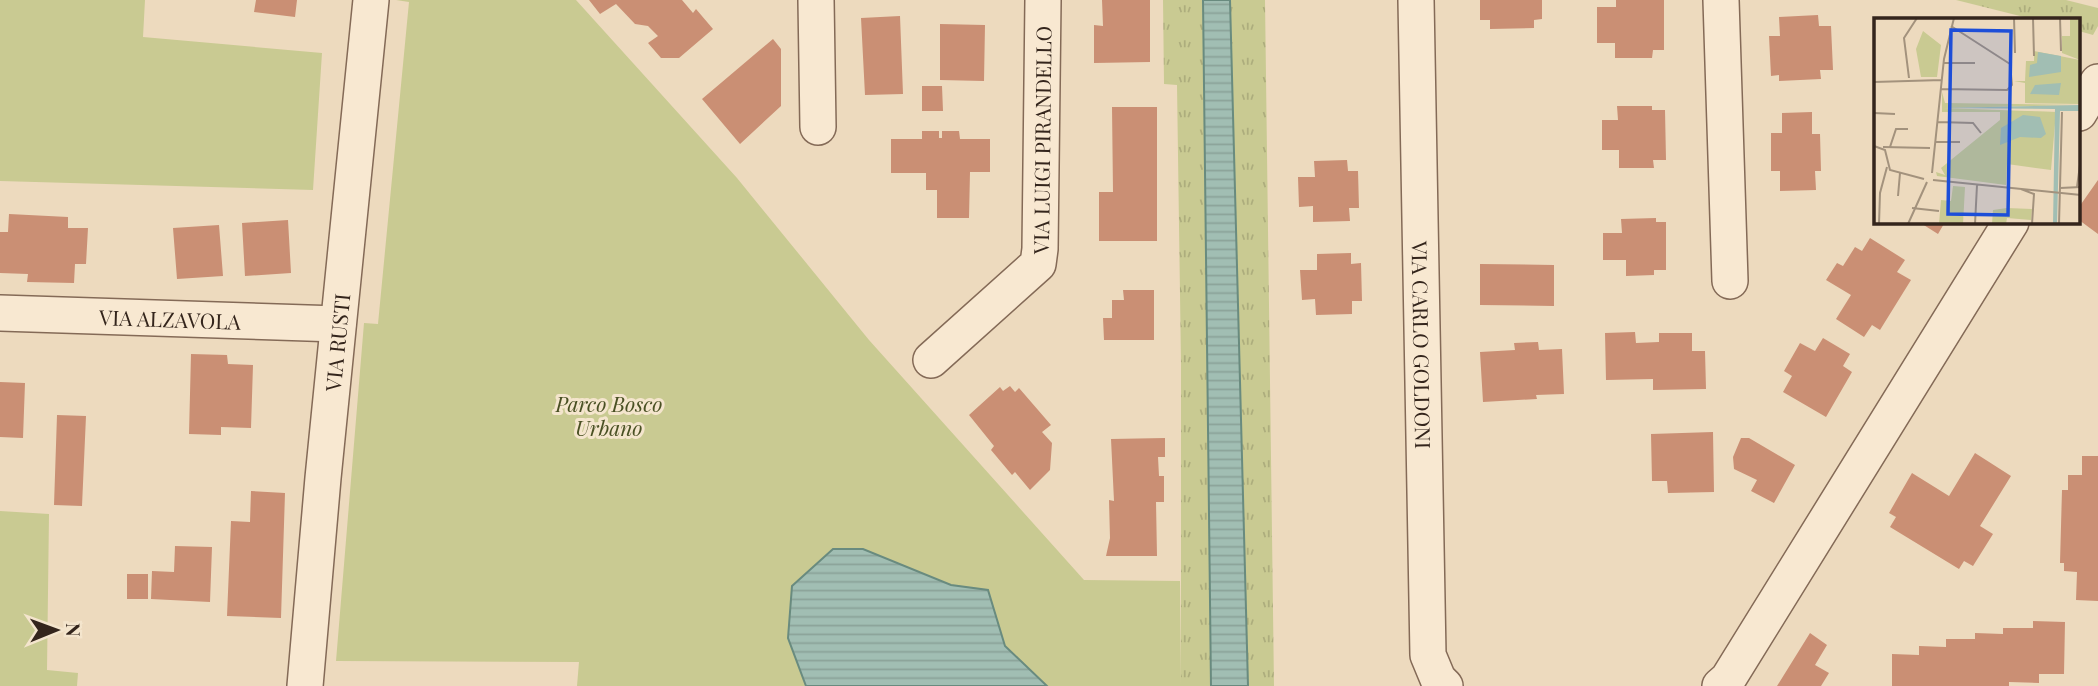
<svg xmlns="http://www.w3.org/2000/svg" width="2098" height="686" font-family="'Playfair Display',serif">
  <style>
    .grass { fill: url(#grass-tufts) }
    .green { fill: #c9ca92 }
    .water { fill: url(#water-rules); stroke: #698b7f; stroke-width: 2 }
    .building { fill: #ca8f74 }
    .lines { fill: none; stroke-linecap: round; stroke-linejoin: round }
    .street-casing { stroke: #846a57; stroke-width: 38 }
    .street { stroke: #f8e8d1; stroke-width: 35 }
    .labels { text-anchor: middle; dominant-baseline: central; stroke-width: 6; stroke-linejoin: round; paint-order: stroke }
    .street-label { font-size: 21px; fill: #34251c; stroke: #f4e5cd }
    .park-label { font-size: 21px; font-style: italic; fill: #495023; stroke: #f4e5cd }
    .inset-road { fill: none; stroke: #a3927d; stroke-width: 2 }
    .view { fill: #1d4ed8; fill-opacity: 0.15; stroke: #1d4ed8; stroke-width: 3.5 }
    .inset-edge { fill: none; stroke: #34251c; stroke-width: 3.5 }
  </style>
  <defs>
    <pattern id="grass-tufts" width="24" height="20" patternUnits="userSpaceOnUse" patternTransform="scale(1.75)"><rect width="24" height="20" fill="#c9ca92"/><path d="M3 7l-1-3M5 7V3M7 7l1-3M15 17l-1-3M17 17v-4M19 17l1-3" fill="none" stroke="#adad7d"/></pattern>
    <pattern id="water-rules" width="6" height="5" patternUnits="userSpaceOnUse" patternTransform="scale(1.75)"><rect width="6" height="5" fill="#a1beb3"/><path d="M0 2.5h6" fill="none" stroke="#8ba399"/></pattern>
  </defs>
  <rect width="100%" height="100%" fill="#eddabe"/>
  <path class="grass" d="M1163 0H1203L1211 686H1181V364L1177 85 1164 84Z
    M1230 0H1265L1274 686H1248Z
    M1956 0H2066L2098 8V26L2093 35 2079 31V19H2032Z"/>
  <path class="green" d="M0 0H145L143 37 322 53 313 190 0 181Z
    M396 0H576L737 178 869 340 1084 580 1180 581 1181 686H577L579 662 336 661 364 323 378 324 409 2Z
    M0 511 49 514 47 670 78 673 77 686H0Z"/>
  <path class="water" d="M1203 0H1230L1248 686H1211Z
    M833 549H863L951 585 988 590 1005 646 1047 686H806L788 638 792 586Z"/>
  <path class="building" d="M256 0H297L295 17 254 12Z
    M589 0H682L693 13 696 9 713 29 679 58H661L648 43 658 36 648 26 635 24 616 4 600 14Z
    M1102 0H1150V62L1094 63V25L1103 26Z
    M1480 0H1542V19L1534 20V28L1490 29V20H1480Z
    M1616 0H1664V50H1653L1652 58H1615V43H1597V7H1616Z
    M1818 15 1819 26H1831L1833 70H1820L1821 79 1779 81V75L1771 76 1769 36H1780L1779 17Z
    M900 16 903 94 865 95 861 18Z
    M940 24 985 25 984 81 940 80Z
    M773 39 781 49V106L740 144 702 99Z
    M922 86H942L943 111H922Z
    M1617 106H1652V110H1665L1666 160H1653L1654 168H1619V150H1602V120H1618Z
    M1112 107H1157V241H1099V192H1113Z
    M1812 112V134H1820L1821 171H1815L1816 190 1780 191V171H1771V133H1782V113Z
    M922 131H939V138H942V131H959L960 139H990V172H970L969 218H937V190H926V173H891V139H922Z
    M1347 160 1348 171H1358L1359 208H1349L1350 221 1313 222V206L1299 207 1298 177H1315L1314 161Z
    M2098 180V234L2079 220V207Z
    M9 214 68 217V228H88L86 264H75L74 283 27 282 28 274 0 273V232H8Z
    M1656 218V222H1666V270H1654V275L1626 276V260H1603V233H1622L1621 219Z
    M288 220 291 273 245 276 242 223Z
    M1919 222H1945L1938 234Z
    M219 225 223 276 177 279 173 228Z
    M1870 238 1905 260 1897 272 1911 280 1880 330 1872 325 1864 337 1836 319 1851 295 1826 280 1837 263 1843 266 1855 247 1862 251Z
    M1351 253V264L1361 263 1362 301H1352V314L1316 315 1315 299 1302 300 1300 270H1317V254Z
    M1480 264 1554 265V306L1480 305Z
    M1123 290H1154V340H1104L1103 318H1112V300H1124Z
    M1635 332 1636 343 1659 342V333H1692V351H1705L1706 389 1653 390V379L1606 380 1605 333Z
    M1823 338 1850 354 1843 366 1852 372 1826 417 1783 392 1792 376 1784 371 1800 343 1815 351Z
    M1538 342 1539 350 1562 349 1564 394 1536 395 1537 399 1483 402 1480 352 1515 350 1514 343Z
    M191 354 227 355 228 364 253 365 251 428 221 427V435L189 434Z
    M0 382 25 383 23 438 0 437Z
    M1010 386 1015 392 1019 388 1051 425 1042 432 1052 443 1050 470 1030 490 1015 472 1012 475 991 450 994 446 969 415 1000 387 1003 391Z
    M57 415 86 416 82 506 54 505Z
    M1713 432 1714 492 1668 493 1667 481H1652L1651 434Z
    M1165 438V457H1158L1159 476H1164V502H1156L1157 556H1106L1110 538 1109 500 1114 501 1111 439Z
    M1741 438H1749L1795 465 1774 503 1751 491 1757 480 1734 469 1733 457Z
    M1975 453 2011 476 1980 526 1993 534 1973 566 1964 561 1959 569 1890 527 1896 517 1889 513 1912 473 1949 496Z
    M2082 456H2098V601L2076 600 2077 572 2064 571V563H2060L2062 490H2068V475H2082Z
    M251 491 285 493 281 618 227 616 231 521 250 522Z
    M175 546 212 547 210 602 151 599 152 571 174 572Z
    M127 574H148V599H127Z
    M2033 621 2065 622 2064 674H2039V683L2009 682V686H1892V654L1919 655V646L1946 647V639H1975V633L2003 634V628H2033Z
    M1810 633 1827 645 1815 665 1829 673 1821 686H1777Z"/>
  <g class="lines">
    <g class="street-casing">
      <g id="street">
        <path d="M816 0 818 127"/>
        <path id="s1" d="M1416 0 1428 655 1438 679 1445 686"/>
        <path d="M1721 0 1730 281"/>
        <path d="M2079 113 2098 82"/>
        <path id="s2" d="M0 313 338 324"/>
        <path id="s3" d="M931 360 1038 264 1040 249 1043 0"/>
        <path id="s4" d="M305 686 323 478 371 0"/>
        <path d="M1720 686 1728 679 2011 222"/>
      </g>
    </g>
    <use href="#street" class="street"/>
  </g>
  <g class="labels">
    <g class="street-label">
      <text stroke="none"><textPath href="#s3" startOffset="268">VIA LUIGI PIRANDELLO</textPath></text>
      <text stroke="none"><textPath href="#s2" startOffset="170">VIA ALZAVOLA</textPath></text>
      <text stroke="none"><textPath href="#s4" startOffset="345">VIA RUSTI</textPath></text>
      <text stroke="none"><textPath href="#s1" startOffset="345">VIA CARLO GOLDONI</textPath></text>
    </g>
    <g class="park-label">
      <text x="609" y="403">Parco Bosco<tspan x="609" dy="24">Urbano</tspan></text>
    </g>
  </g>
  <g transform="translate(1874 18)">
    <rect width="206" height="206" fill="#eddabe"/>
    <path d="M196 0H206V42L188 35V18H196ZM68 74 71 85 207 87 69 90 182 94H68Z" fill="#c9ca92"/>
    <path d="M49 13 67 27 63 59H47L42 31ZM160 33 206 42V86L151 85V65L140 63H151L152 43H160ZM126 93 182 94 177 152 133 146 132 167 63 158 62 154 71 157 67 150 126 102ZM79 168 91 169 89 206H65L67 182 77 183ZM133 190 158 191 157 202 133 200 132 206H118L119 192Z" fill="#c9ca92"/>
    <path d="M164 34 187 38V54L155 59 156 47 163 45ZM187 65 185 77 156 76 161 67ZM206 87V93H186L183 206H179L181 91 69 90ZM149 97 166 99 172 116 167 120 146 119 126 127 127 110Z" fill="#a1beb3"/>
    <path class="inset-road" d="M140 0 141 35M159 0 160 38M186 0 187 33M69 45H101M35 60 30 20 43 0M0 64 68 62M66 71 133 72 138 67 136 46 77 8M0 95 21 96M64 104 99 105 107 115M61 124H86M0 128 11 132 16 152 50 161M9 129 56 130M16 129 22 111H34M58 155 70 41 80 0M59 162 207 177M203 169 206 147M186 170 207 169M147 171 160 176 158 206M24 178 26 155M38 190 65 193M5 206 6 175 13 149M34 206 53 164M101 206 103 167M185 206 188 94"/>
    <path class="view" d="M77 12 137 13 134 197 74 196Z"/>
    <rect width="206" height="206" class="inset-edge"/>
  </g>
  <g transform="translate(56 630) rotate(89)" stroke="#f4e5cd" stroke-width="5" paint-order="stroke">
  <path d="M0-5L12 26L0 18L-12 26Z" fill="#34251c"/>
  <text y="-10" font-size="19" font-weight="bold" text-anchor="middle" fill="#34251c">N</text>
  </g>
</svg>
